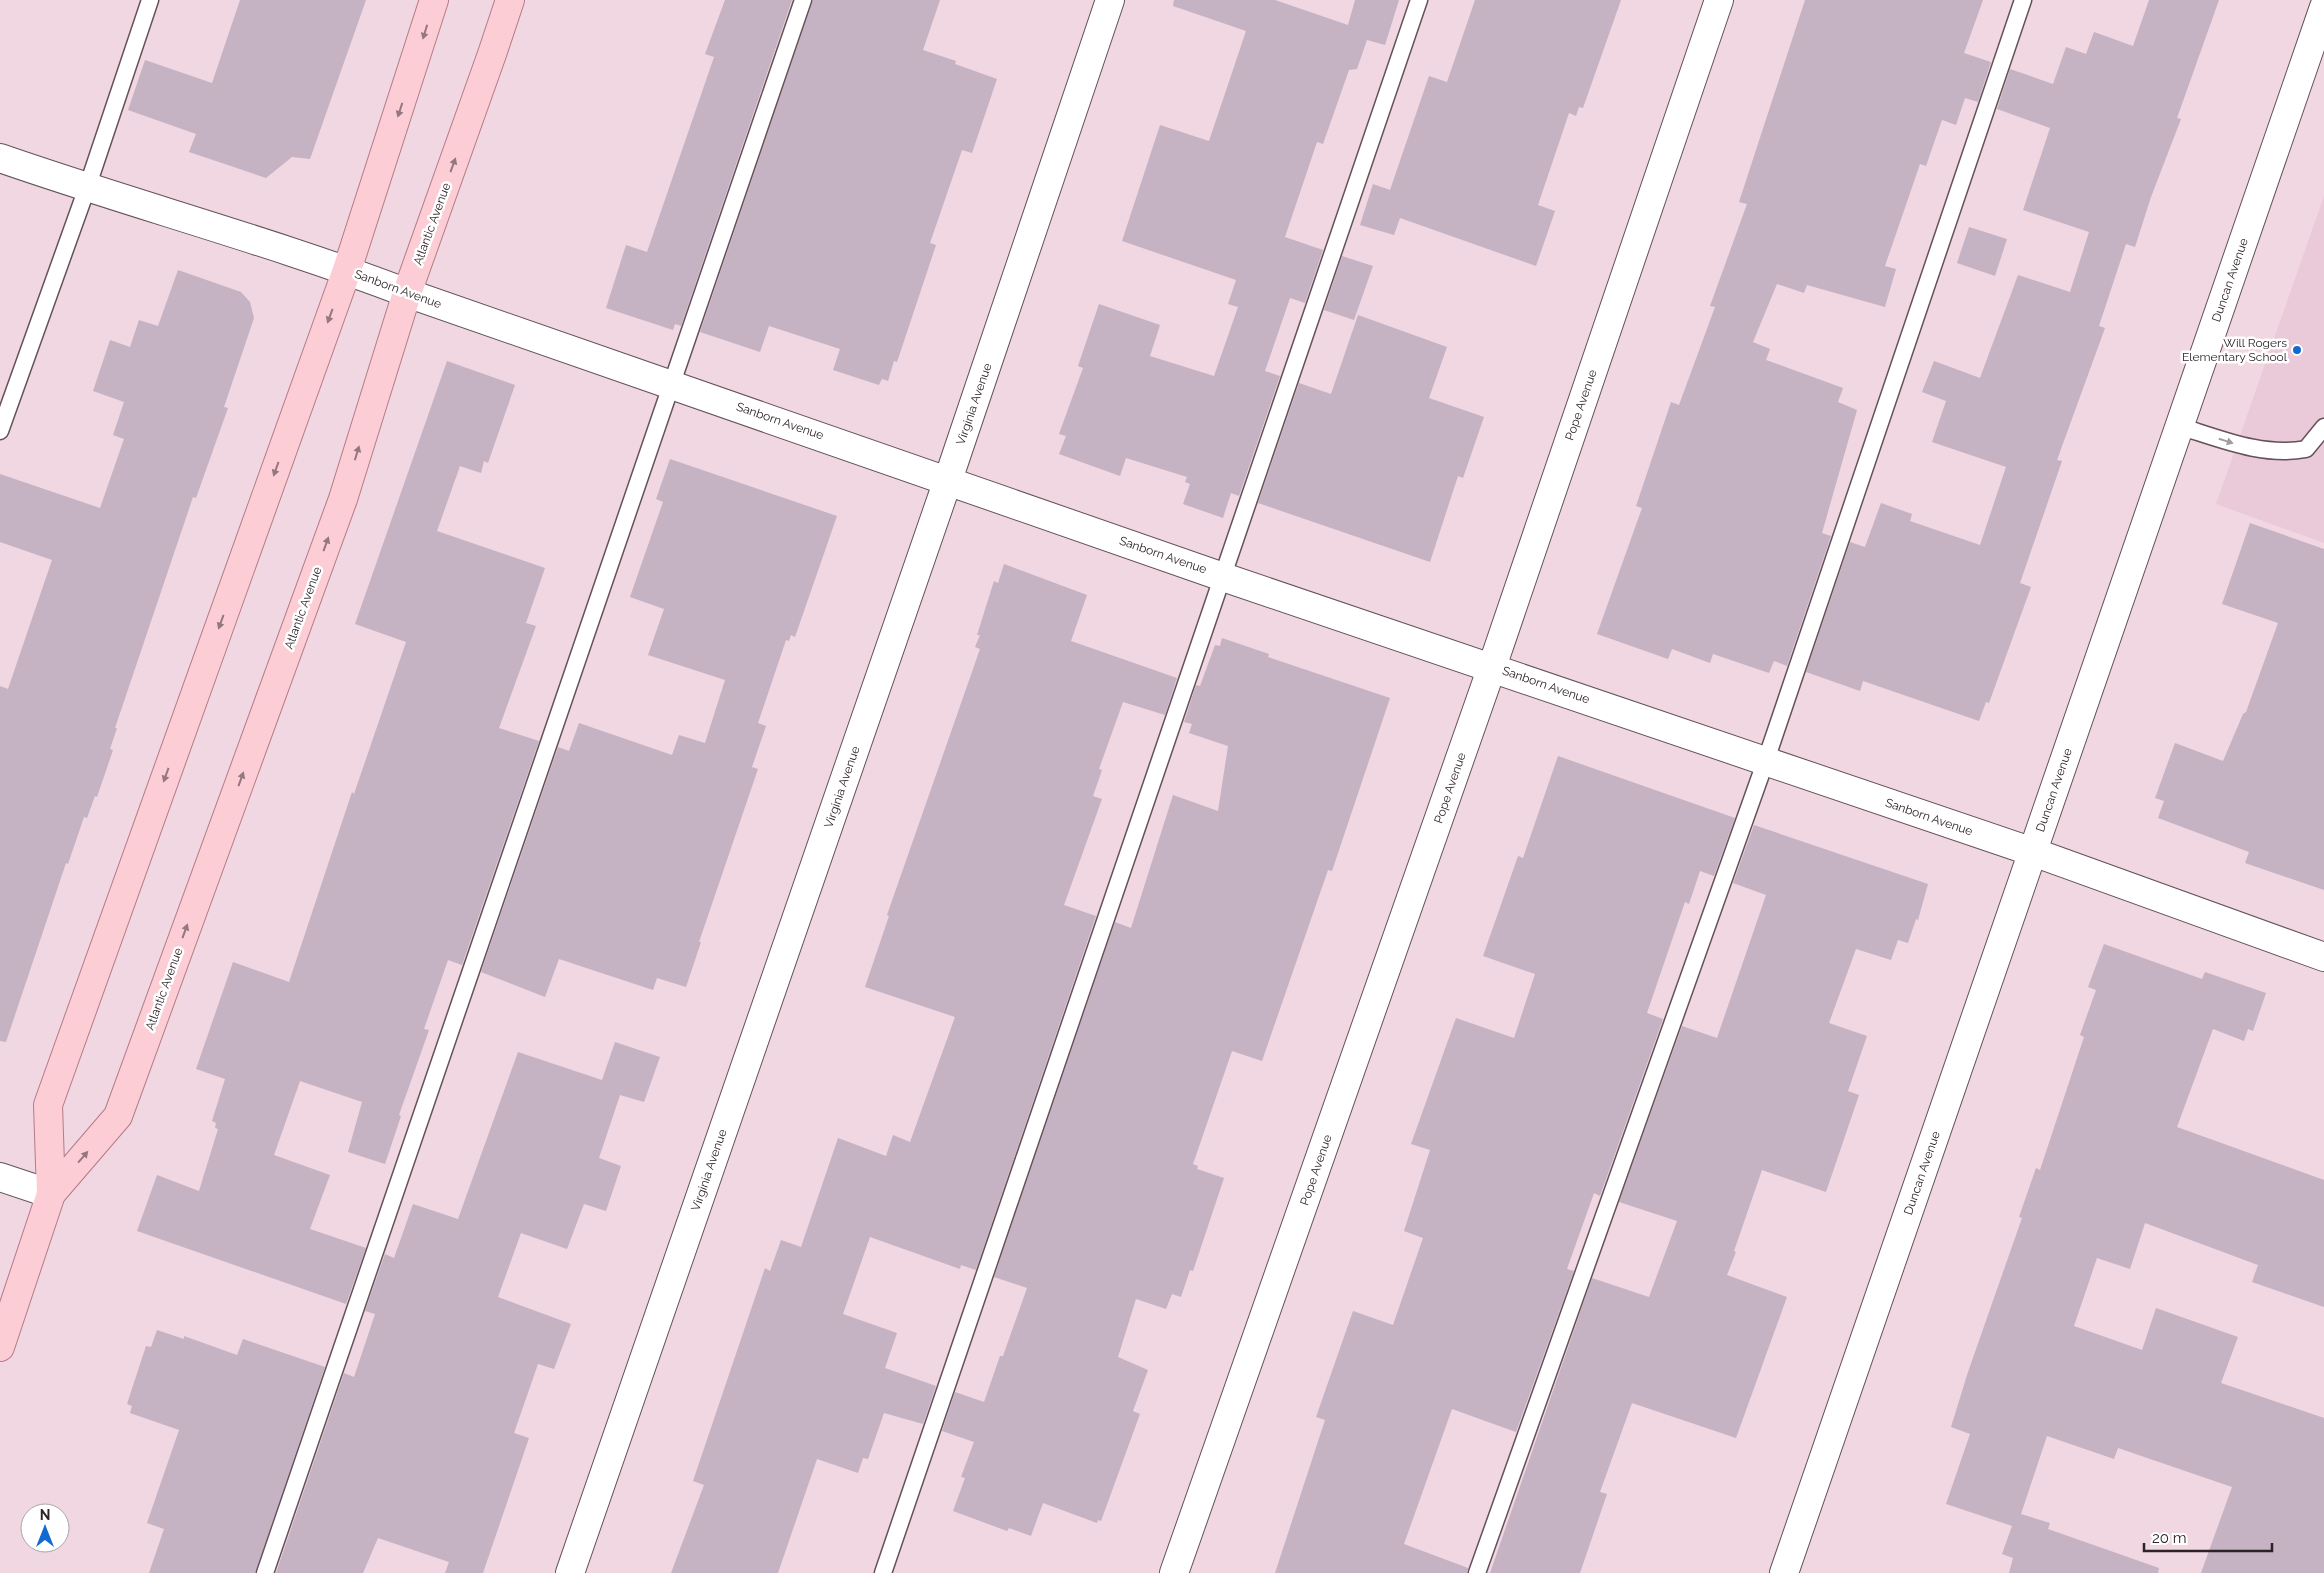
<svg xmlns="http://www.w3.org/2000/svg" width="2324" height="1573" font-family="Raleway,sans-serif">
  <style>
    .built { fill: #eacad8 }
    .building { fill: #c5b2c2 }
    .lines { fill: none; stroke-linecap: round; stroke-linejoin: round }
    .service-casing { stroke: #65515a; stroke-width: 19 }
    .minor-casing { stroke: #65515a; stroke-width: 30 }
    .primary-casing { stroke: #b37b86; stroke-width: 30 }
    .service { stroke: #fff; stroke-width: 16 }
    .minor { stroke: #fff; stroke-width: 28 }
    .primary { stroke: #fdcdd5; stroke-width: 28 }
    .oneway { fill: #94787e }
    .oneway2 { fill: #a09c9e }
    .poi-dot { fill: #1169d2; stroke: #fff; stroke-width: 2 }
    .labels { text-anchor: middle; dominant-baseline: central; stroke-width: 5; stroke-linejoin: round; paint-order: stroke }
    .street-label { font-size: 12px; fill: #2c2327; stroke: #fff }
    .poi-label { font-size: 12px; fill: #2c2327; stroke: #fff; text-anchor: end }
  </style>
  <rect width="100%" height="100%" fill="#f0d7e2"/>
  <path class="built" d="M2324 196V543L2216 504Z"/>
  <path class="building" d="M240 0H366L310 159 292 157 266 178 189 152 196 134 128 110 145 60 212 83Z
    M725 0H792L681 326 675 324 673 330 606 308 626 245 647 252 714 57 705 54Z
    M813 0H940L923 50 956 61 955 64 997 79 972 153 962 150 930 243 936 245 897 362 894 361 888 381 882 379 879 385 833 370 840 349 769 326 760 352 700 332Z
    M1174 0H1275L1348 25 1355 0H1399L1385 45 1367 40 1357 69 1349 70 1323 144 1317 142 1285 237 1323 250 1305 303 1290 298 1265 371 1280 376 1239 496 1231 493 1223 518 1183 504 1190 484 1185 482 1187 477 1126 458 1120 476 1059 454 1066 436 1059 434 1083 368 1078 366 1099 304 1160 325 1150 356 1214 376 1238 307 1228 304 1236 280 1122 241 1160 125 1209 141 1246 31 1173 6Z
    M1475 0H1621L1583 108 1579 107 1576 116 1569 113 1538 205 1555 211 1536 266 1400 218 1394 235 1360 225 1373 184 1390 190 1429 76 1447 82Z
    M1805 0H1983L1964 53 1991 62 1978 102 1965 98 1956 125 1942 120 1926 166 1920 164 1885 266 1896 269 1885 307 1807 285 1804 293 1777 284 1753 342 1770 349 1766 360 1843 388 1838 402 1857 410 1822 533 1831 536 1787 666 1774 661 1769 673 1713 654 1710 663 1672 649 1668 659 1597 634 1642 508 1636 506 1671 402 1679 405 1715 307 1710 306 1747 204 1739 202Z
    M2149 0H2219L2177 118 2181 119 2151 197 2135 247 2126 244 2099 326 2105 328 2057 460 2062 461 2020 583 2031 587 1989 703 1986 702 1979 721 1863 681 1860 691 1806 672 1850 542 1865 547 1881 503 1912 514 1910 521 1980 545 2006 467 1932 442 1946 401 1922 392 1934 361 1980 378 2018 275 2070 292 2089 232 2023 210 2050 128 1997 109 2010 69 2053 84 2066 47 2086 54 2094 32 2133 46Z
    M1969 227 2007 239 1995 276 1957 263Z
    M1342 256 1373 266 1354 320 1324 310Z
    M178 270 241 292 250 302 254 318 224 407 228 408 196 498 193 497 115 728H117L110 749 113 750 97 797 95 796 87 818 84 817 68 864 66 863 6 1042 0 1041V686L8 689 52 560 0 542V474L100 508 124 439 113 435 124 402 93 391 110 340 130 347 139 320 158 326Z
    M1358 315 1447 347 1429 398 1484 417 1463 478 1458 476 1430 562 1258 503 1299 383 1331 394Z
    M447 361 515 385 488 463 484 461 481 473 460 466 437 531 545 568 526 623 536 626 499 728 539 741 462 965 448 960 424 1029 429 1030 399 1115 401 1116 385 1164 348 1152 362 1102 300 1081 274 1155 330 1175 310 1229 366 1248 346 1304 137 1231 157 1175 199 1191 218 1129 215 1128 216 1123 212 1121 225 1079 196 1069 233 962 289 982 352 792 354 794 406 642 355 624Z
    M670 459 837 516 795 637 791 635 789 641 786 640 758 723 766 726 752 767 758 769 699 942H701L686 987 657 978 653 990 559 959 545 997 481 972 558 747 569 751 579 723 672 755 679 735 705 743 725 680 648 655 664 609 630 597 663 502 656 499Z
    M2250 523 2324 549V890L2245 863 2249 852 2158 818 2164 801 2155 798 2175 743 2223 761 2243 714 2246 712 2278 623 2222 604Z
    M1004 564 1087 595 1071 641 1177 678 1165 715 1123 702 1099 769 1102 770 1093 796 1102 799 1064 905 1096 916 976 1270 961 1265 960 1269 870 1237 843 1314 897 1333 885 1368 936 1386 923 1424 884 1413 868 1459 863 1458 858 1473 817 1459 778 1573H671L704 1485 693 1481 765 1268 770 1271 781 1240 801 1247 838 1138 886 1156 893 1135 910 1142 955 1017 865 987 889 916 887 915 980 649 975 647 980 635H977L994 581 998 583Z
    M1222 638 1269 654 1268 657 1390 698 1332 871 1328 870 1262 1061 1232 1051 1193 1164 1198 1166 1197 1169 1224 1178 1193 1271 1190 1270 1181 1297 1172 1294 1166 1309 1136 1299 1118 1357 1148 1370 1133 1411 1140 1414 1101 1521 1098 1520 1097 1523 1043 1503 1031 1536 1009 1528 1007 1531 953 1511 965 1478 961 1477 974 1442 942 1431 955 1392 984 1402 1000 1356H1003L1027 1288 994 1277 1115 922 1131 928 1173 795 1218 811 1228 746 1189 733 1192 724 1184 722 1196 685 1200 686 1215 645 1220 646Z
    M1558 756 1735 818 1714 876 1700 871 1689 904 1685 902 1647 1013 1663 1019 1600 1196 1594 1193 1567 1269 1574 1271 1516 1432 1452 1409 1425 1485 1404 1544 1468 1568 1467 1573H1275L1325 1420 1316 1417 1353 1311 1393 1325 1423 1238 1404 1231 1430 1150 1411 1144 1456 1018 1514 1038 1535 974 1483 956 1518 856 1523 858Z
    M1754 825 1928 884 1918 920 1916 919 1908 943 1898 940 1891 960 1856 949 1829 1023 1867 1036 1848 1091 1859 1095 1826 1192 1762 1170 1734 1251 1736 1252 1727 1275 1787 1297 1736 1438 1632 1403 1600 1492 1607 1494 1580 1573H1490L1592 1278 1649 1297 1677 1221 1619 1202 1682 1026 1717 1038 1766 895 1733 883Z
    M2104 944 2202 979 2205 972 2266 993 2253 1031 2248 1029 2244 1041 2213 1029 2177 1127 2324 1180V1307L2252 1282 2258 1265 2145 1223 2130 1269 2097 1258 2074 1326 2142 1350 2156 1308 2238 1337 2221 1383 2324 1418V1573H2201L2232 1487 2118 1448 2114 1459 2047 1436 2021 1514 2050 1523 2048 1529 2159 1568 2158 1573H2009L2013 1558 2002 1554 2012 1526 1946 1504 1970 1434 1951 1427 1968 1372 2022 1218 2019 1217 2036 1168 2040 1170 2084 1037 2080 1035 2096 990 2088 987Z
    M615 1042 660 1057 644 1102 620 1095 599 1158 621 1166 606 1211 584 1204 567 1249 521 1233 498 1297 571 1324 554 1369 538 1364 514 1433 529 1438 483 1573H445L449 1562 378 1538 363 1573H276L344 1373 354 1377 375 1314 365 1311 385 1254 394 1258 413 1204 458 1219 518 1052 602 1080Z
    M157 1330 184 1339V1336L237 1355 243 1339 325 1367 255 1573H149L164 1529 147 1523 179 1430 130 1413 132 1406 127 1404 146 1346 151 1347Z"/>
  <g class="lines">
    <g class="service-casing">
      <path id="service" d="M2179 426C2221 439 2263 457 2306 449L2324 427
        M0 431 87 188 150 0
        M265 1573 803 0
        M883 1573 1419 0
        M1477 1573 1766 760 2023 0"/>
    </g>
    <g class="minor-casing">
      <path id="minor" d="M0 158C135 205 274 242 407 293L1223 577 2033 852 2324 957
        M0 1177 51 1194
        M570 1573 948 480 1110 0
        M1174 1573 1492 667 1719 0
        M1784 1573 2324 7"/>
    </g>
    <g class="primary-casing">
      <path id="primary" d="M51 1194 118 1116 343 499 407 293 492 54 510 0
        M0 1347 51 1194 48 1105 347 270 434 0"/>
    </g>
    <use href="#service" class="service"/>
    <use href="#minor" class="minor"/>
    <use href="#primary" class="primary"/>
  </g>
  <defs><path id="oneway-solid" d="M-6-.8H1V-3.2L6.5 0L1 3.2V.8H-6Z" transform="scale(1.25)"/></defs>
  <g class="oneway">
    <use href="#oneway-solid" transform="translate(425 32) rotate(107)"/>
    <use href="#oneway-solid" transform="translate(400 110) rotate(108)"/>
    <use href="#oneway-solid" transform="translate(453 165) rotate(-70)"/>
    <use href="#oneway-solid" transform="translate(330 316) rotate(110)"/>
    <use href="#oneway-solid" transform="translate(357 453) rotate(-73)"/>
    <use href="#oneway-solid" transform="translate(276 469) rotate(110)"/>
    <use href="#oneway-solid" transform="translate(326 544) rotate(-70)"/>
    <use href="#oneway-solid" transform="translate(221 622) rotate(110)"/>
    <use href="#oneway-solid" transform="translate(166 775) rotate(110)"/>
    <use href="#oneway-solid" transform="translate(241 779) rotate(-70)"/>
    <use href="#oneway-solid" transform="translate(185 931) rotate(-70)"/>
    <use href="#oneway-solid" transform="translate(83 1157) rotate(-49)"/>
  </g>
  <use class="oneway2" href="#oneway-solid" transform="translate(2226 441) rotate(17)"/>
  <circle class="poi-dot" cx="2297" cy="350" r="5"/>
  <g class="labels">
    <g class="street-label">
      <text transform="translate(432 224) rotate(-70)">Atlantic Avenue</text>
      <text transform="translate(2230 280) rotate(-71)">Duncan Avenue</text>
      <text transform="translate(398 289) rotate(20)">Sanborn Avenue</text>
      <text transform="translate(974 404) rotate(-71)">Virginia Avenue</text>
      <text transform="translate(1581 405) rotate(-71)">Pope Avenue</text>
      <text transform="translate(780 421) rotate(19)">Sanborn Avenue</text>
      <text transform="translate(1163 555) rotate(19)">Sanborn Avenue</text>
      <text transform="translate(303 608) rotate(-70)">Atlantic Avenue</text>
      <text transform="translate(1546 685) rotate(19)">Sanborn Avenue</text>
      <text transform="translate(842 787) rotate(-71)">Virginia Avenue</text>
      <text transform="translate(1450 788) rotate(-71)">Pope Avenue</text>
      <text transform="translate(2054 790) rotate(-71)">Duncan Avenue</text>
      <text transform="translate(1929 817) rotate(19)">Sanborn Avenue</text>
      <text transform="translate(164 989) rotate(-70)">Atlantic Avenue</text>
      <text transform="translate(709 1170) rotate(-71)">Virginia Avenue</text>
      <text transform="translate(1316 1170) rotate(-71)">Pope Avenue</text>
      <text transform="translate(1922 1173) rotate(-71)">Duncan Avenue</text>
    </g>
    <g class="poi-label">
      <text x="2287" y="343">Will Rogers<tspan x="2287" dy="14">Elementary School</tspan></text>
    </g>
  </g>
  <g transform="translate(45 1528)"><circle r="24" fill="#ffffff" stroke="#aba7a9"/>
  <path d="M0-4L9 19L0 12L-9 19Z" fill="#1169d2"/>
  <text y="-8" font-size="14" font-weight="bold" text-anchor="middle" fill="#2c2327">N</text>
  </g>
  <path d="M2144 1543v8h128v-8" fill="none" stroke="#2c2327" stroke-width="2.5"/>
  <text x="2152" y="1543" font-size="15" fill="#2c2327" stroke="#ffffff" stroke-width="4" paint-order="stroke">20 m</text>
</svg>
